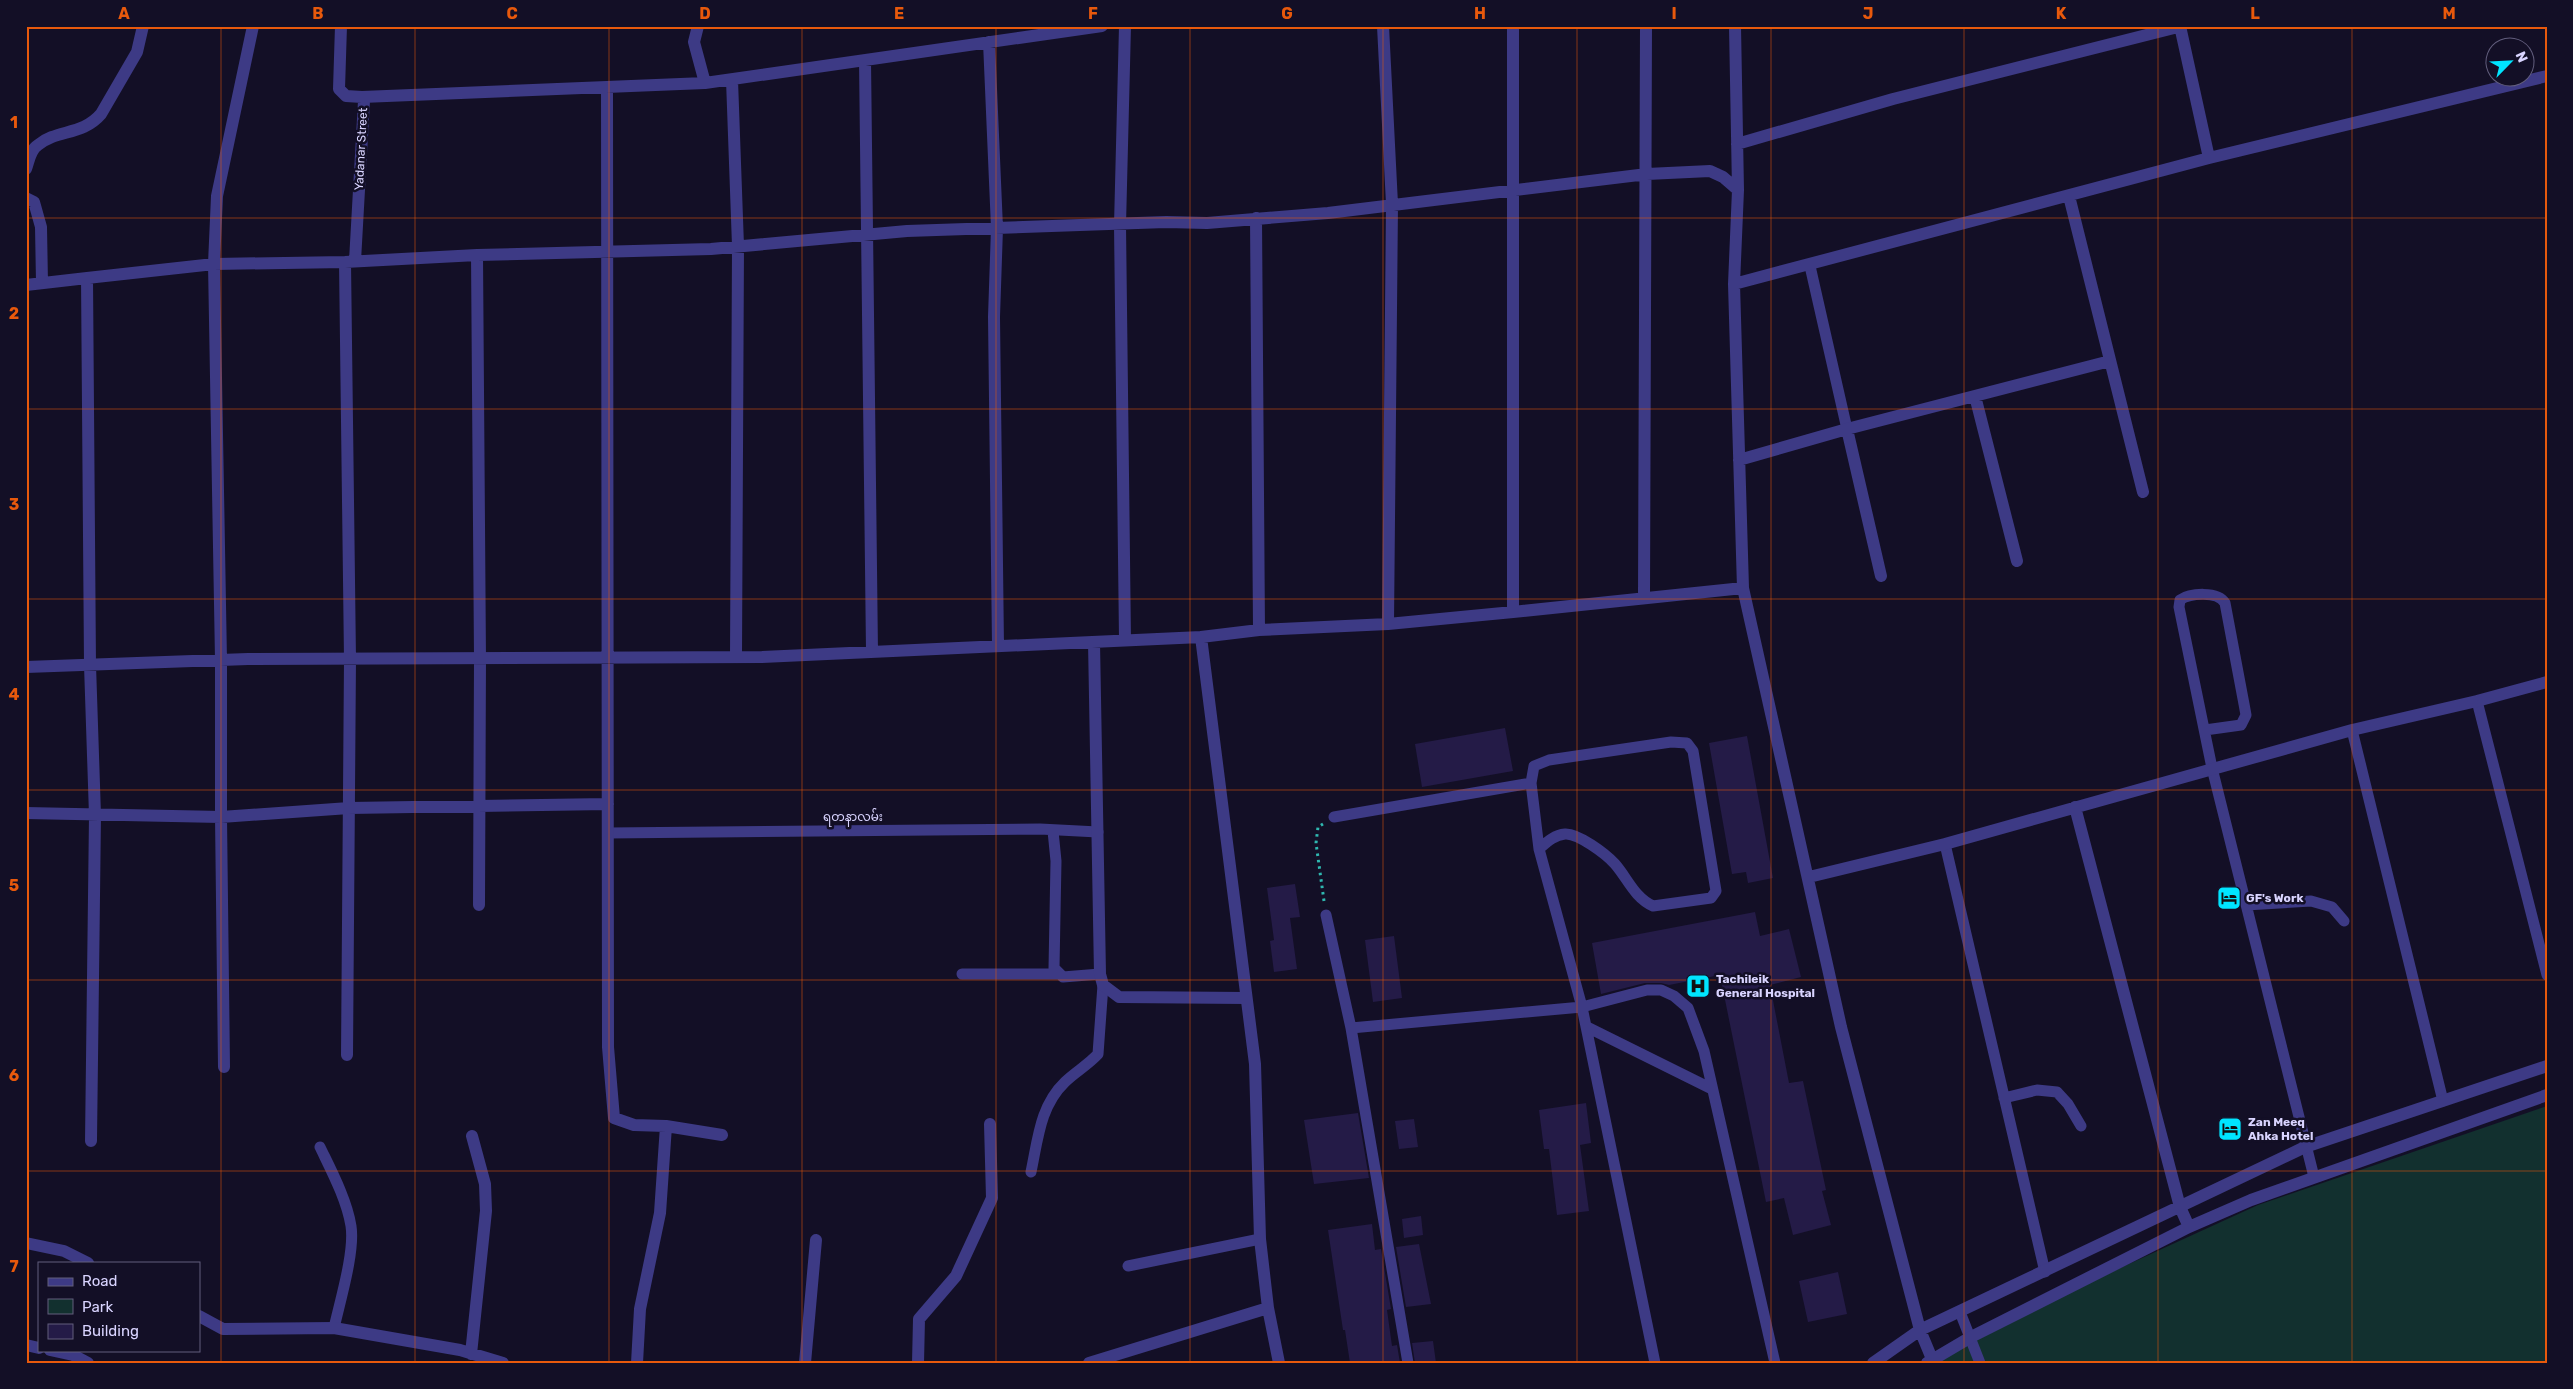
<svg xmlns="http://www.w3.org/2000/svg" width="2573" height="1389" font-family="Rubik,'Noto Sans Myanmar',sans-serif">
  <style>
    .green { fill: #12302f }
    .building { fill: #241b47 }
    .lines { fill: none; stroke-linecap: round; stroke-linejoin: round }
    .path { stroke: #2fb8b0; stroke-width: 3; stroke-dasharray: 2.5 4; stroke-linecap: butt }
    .service { stroke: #3d3a85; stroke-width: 11 }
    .minor { stroke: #3d3a85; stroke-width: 12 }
    .grid { fill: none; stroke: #e8590c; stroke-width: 1; stroke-opacity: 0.55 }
    .labels { text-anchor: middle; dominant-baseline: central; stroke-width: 5; stroke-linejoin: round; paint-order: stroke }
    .street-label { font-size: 12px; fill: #d9d4ff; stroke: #130f26 }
    .poi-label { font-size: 12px; font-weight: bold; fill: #d9d4ff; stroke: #130f26; text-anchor: start }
    .neatline { fill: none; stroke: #e8590c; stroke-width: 2 }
    .grid-label { font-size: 16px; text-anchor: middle; font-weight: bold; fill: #e8590c }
  </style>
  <rect width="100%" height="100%" fill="#130f26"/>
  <path class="green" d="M2547 1106V1363H1932L1989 1328 2258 1205Z"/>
  <path class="building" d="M1505 728 1513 771 1422 787 1415 744Z
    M1747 736 1773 878 1748 883 1746 872 1732 874 1709 743Z
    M1295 884 1300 917 1290 918 1297 969 1274 972 1270 941 1274 940 1267 888Z
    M1755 912 1760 936 1789 929 1801 977 1770 985 1789 1083 1803 1081 1826 1190 1822 1191 1831 1225 1793 1235 1784 1198 1766 1202 1720 975 1669 985 1661 983H1645L1601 994 1592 943Z
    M1394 936 1402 998 1373 1002 1365 940Z
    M1586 1103 1591 1143 1580 1145 1589 1211 1557 1215 1549 1149H1544L1539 1110Z
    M1358 1113 1369 1178 1314 1184 1304 1120Z
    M1414 1119 1418 1147 1399 1149 1395 1121Z
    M1421 1216 1423 1235 1404 1238 1402 1219Z
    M1372 1224 1375 1250 1381 1249 1391 1309 1387 1310 1392 1346 1397 1345 1400 1363H1350L1345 1330H1343L1328 1230Z
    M1419 1244 1431 1304 1406 1307 1396 1247Z
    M1838 1272 1847 1314 1808 1322 1799 1281Z
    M1433 1341 1436 1363H1415L1412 1343Z"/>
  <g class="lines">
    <path class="path" d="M1323 824 1318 827 1316 843 1324 901"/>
    <path class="service" d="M1810 266 1847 429
      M2477 701 2547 975
      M2205 730 2241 725 2246 715 2244 704 2225 603C2218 591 2190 593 2180 600L2179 607 2212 768 2314 1177
      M2352 730 2443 1101
      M1334 817 1531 783
      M1053 831 1056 861 1054 968 1063 977 1100 974
      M608 833 1040 829 1098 832
      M1945 844 2045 1272
      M1539 849C1547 842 1554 835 1565 834 1578 833 1606 854 1615 864 1628 879 1634 897 1653 906L1711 898 1716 891 1693 751 1687 743 1671 742 1549 760 1534 766 1531 783 1539 849 1582 1007 1655 1363
      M2246 905 2311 901 2332 907 2344 921
      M1326 915 1351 1028 1408 1363
      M962 974H1058
      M1587 1027 1712 1089
      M1351 1028 1582 1007 1647 990H1661L1674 996 1688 1008 1704 1051 1775 1363
      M2004 1098 2037 1090 2057 1092 2068 1104 2081 1126
      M320 1147C331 1170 347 1200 351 1226 355 1252 340 1301 334 1328
      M1031 1172C1038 1139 1040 1106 1065 1082 1075 1072 1088 1065 1098 1054L1103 985
      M1128 1266 1260 1239
      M1960 1312 1980 1363"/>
    <path class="minor" d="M253 26 217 196 214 264 221 660V817L349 808 608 804
      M341 26 339 89 346 96 362 97 364 101 355 261
      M698 26 694 42 705 83
      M1125 26 1120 225 1125 640
      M1383 26 1392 204 1388 624
      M1513 26V612L1743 588
      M1735 26 1738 190
      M2180 26 2209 158
      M989 42 997 228 994 317 998 646
      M865 60 872 652
      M732 80 738 246 736 657
      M607 88 608 1047 614 1118 634 1125 666 1126 722 1135
      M362 97 705 83 1102 26
      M1737 144 1893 99 2182 26
      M26 169C29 161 30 150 38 145 57 129 82 136 101 114L137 52 143 26
      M2069 196 2143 492
      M26 198 34 202 41 227 42 283
      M1256 218 1259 630
      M477 255 480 659 479 905
      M345 262 350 659 347 1055
      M87 278 214 264 345 262 477 255 711 249 907 231 1166 222 1207 223 1328 213 1647 174 1710 171 1723 177 1738 190 1734 284 1743 588 1841 1027 1920 1330 1932 1359
      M1734 284 2209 158 2547 76
      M26 285 87 278 90 665 95 815 91 1141
      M1975 396 2017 561
      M1847 429 1881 576
      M1739 460 1847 429 2110 361
      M1644 597 1646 26
      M1201 637 1259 630 1388 624 1513 612
      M1094 642 1100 974 1103 985 1119 997 1246 998
      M26 667 248 659 762 657 1201 637 1255 1064 1260 1239 1268 1308
      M2075 807 2180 1207 2189 1227
      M26 813 221 817 224 1067
      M1809 877 1945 844 2352 730 2477 701 2547 682
      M26 1243 64 1251 88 1263
      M199 1316 223 1329 334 1328 460 1350 503 1363
      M26 1345 39 1348
      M50 1350 73 1355 88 1363
      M471 1354 486 1211 485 1184 472 1136
      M637 1363 640 1309 660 1213 666 1126
      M805 1363 816 1240
      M918 1363 919 1319 956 1276 992 1198 990 1124
      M1089 1363 1268 1308 1279 1363
      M1873 1363 1920 1330 2305 1147 2547 1066
      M1927 1363 1971 1337 2189 1227 2251 1200 2547 1095"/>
  </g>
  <path class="grid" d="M221 26V1363M415 26V1363M609 26V1363M802 26V1363M996 26V1363M1190 26V1363M1383 26V1363M1577 26V1363M1771 26V1363M1964 26V1363M2158 26V1363M2352 26V1363M26 218H2547M26 409H2547M26 599H2547M26 790H2547M26 980H2547M26 1171H2547"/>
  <defs>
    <g id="hotel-square" transform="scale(1.25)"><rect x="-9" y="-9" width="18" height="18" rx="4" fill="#00e5ff" stroke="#130f26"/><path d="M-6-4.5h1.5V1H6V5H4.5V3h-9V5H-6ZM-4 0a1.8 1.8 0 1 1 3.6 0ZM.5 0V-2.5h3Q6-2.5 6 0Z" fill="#111"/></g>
    <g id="hospital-square" transform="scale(1.25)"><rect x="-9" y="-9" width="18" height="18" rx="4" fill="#00e5ff" stroke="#130f26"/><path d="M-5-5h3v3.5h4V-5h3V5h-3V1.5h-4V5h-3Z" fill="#111"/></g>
  </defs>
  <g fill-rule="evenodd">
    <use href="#hotel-square" x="2229" y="898"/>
    <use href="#hospital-square" x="1698" y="986"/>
    <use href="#hotel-square" x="2230" y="1129"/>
  </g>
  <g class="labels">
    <g class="street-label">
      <text transform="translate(361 149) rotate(-87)">Yadanar Street</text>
      <text x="853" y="817">ရတနာလမ်း</text>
    </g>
    <g class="poi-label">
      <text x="2246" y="898">GF's Work</text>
      <text x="1716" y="979">Tachileik<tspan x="1716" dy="14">General Hospital</tspan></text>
      <text x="2248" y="1122">Zan Meeq<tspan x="2248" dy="14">Ahka Hotel</tspan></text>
    </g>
  </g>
  <rect width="2573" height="1389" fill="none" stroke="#130f26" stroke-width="55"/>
  <rect x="38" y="1262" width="162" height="90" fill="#130f26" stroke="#625e7d"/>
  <rect x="48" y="1278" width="25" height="8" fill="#3d3a85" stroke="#625e7d"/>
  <text x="82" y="1286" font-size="15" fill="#d9d4ff">Road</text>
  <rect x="48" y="1299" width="25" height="15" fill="#12302f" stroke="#625e7d"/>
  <text x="82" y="1312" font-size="15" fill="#d9d4ff">Park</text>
  <rect x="48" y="1324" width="25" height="15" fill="#241b47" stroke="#625e7d"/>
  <text x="82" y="1336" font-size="15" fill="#d9d4ff">Building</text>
  <g transform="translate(2510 62) rotate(66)"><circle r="24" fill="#130f26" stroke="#625e7d"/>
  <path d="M0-4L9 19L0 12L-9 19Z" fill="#00e5ff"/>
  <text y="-8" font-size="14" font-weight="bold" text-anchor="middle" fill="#d9d4ff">N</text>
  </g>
  <rect x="28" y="28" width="2518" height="1334" class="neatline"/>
  <g class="grid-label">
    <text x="124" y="19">A</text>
    <text x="318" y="19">B</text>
    <text x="512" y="19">C</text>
    <text x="705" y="19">D</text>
    <text x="899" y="19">E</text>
    <text x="1093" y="19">F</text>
    <text x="1287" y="19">G</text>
    <text x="1480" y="19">H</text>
    <text x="1674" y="19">I</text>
    <text x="1868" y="19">J</text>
    <text x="2061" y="19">K</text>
    <text x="2255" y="19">L</text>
    <text x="2449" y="19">M</text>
    <text x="14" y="128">1</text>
    <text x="14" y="319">2</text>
    <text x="14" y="510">3</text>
    <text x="14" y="700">4</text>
    <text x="14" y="891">5</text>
    <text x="14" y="1081">6</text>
    <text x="14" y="1272">7</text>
  </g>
</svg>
